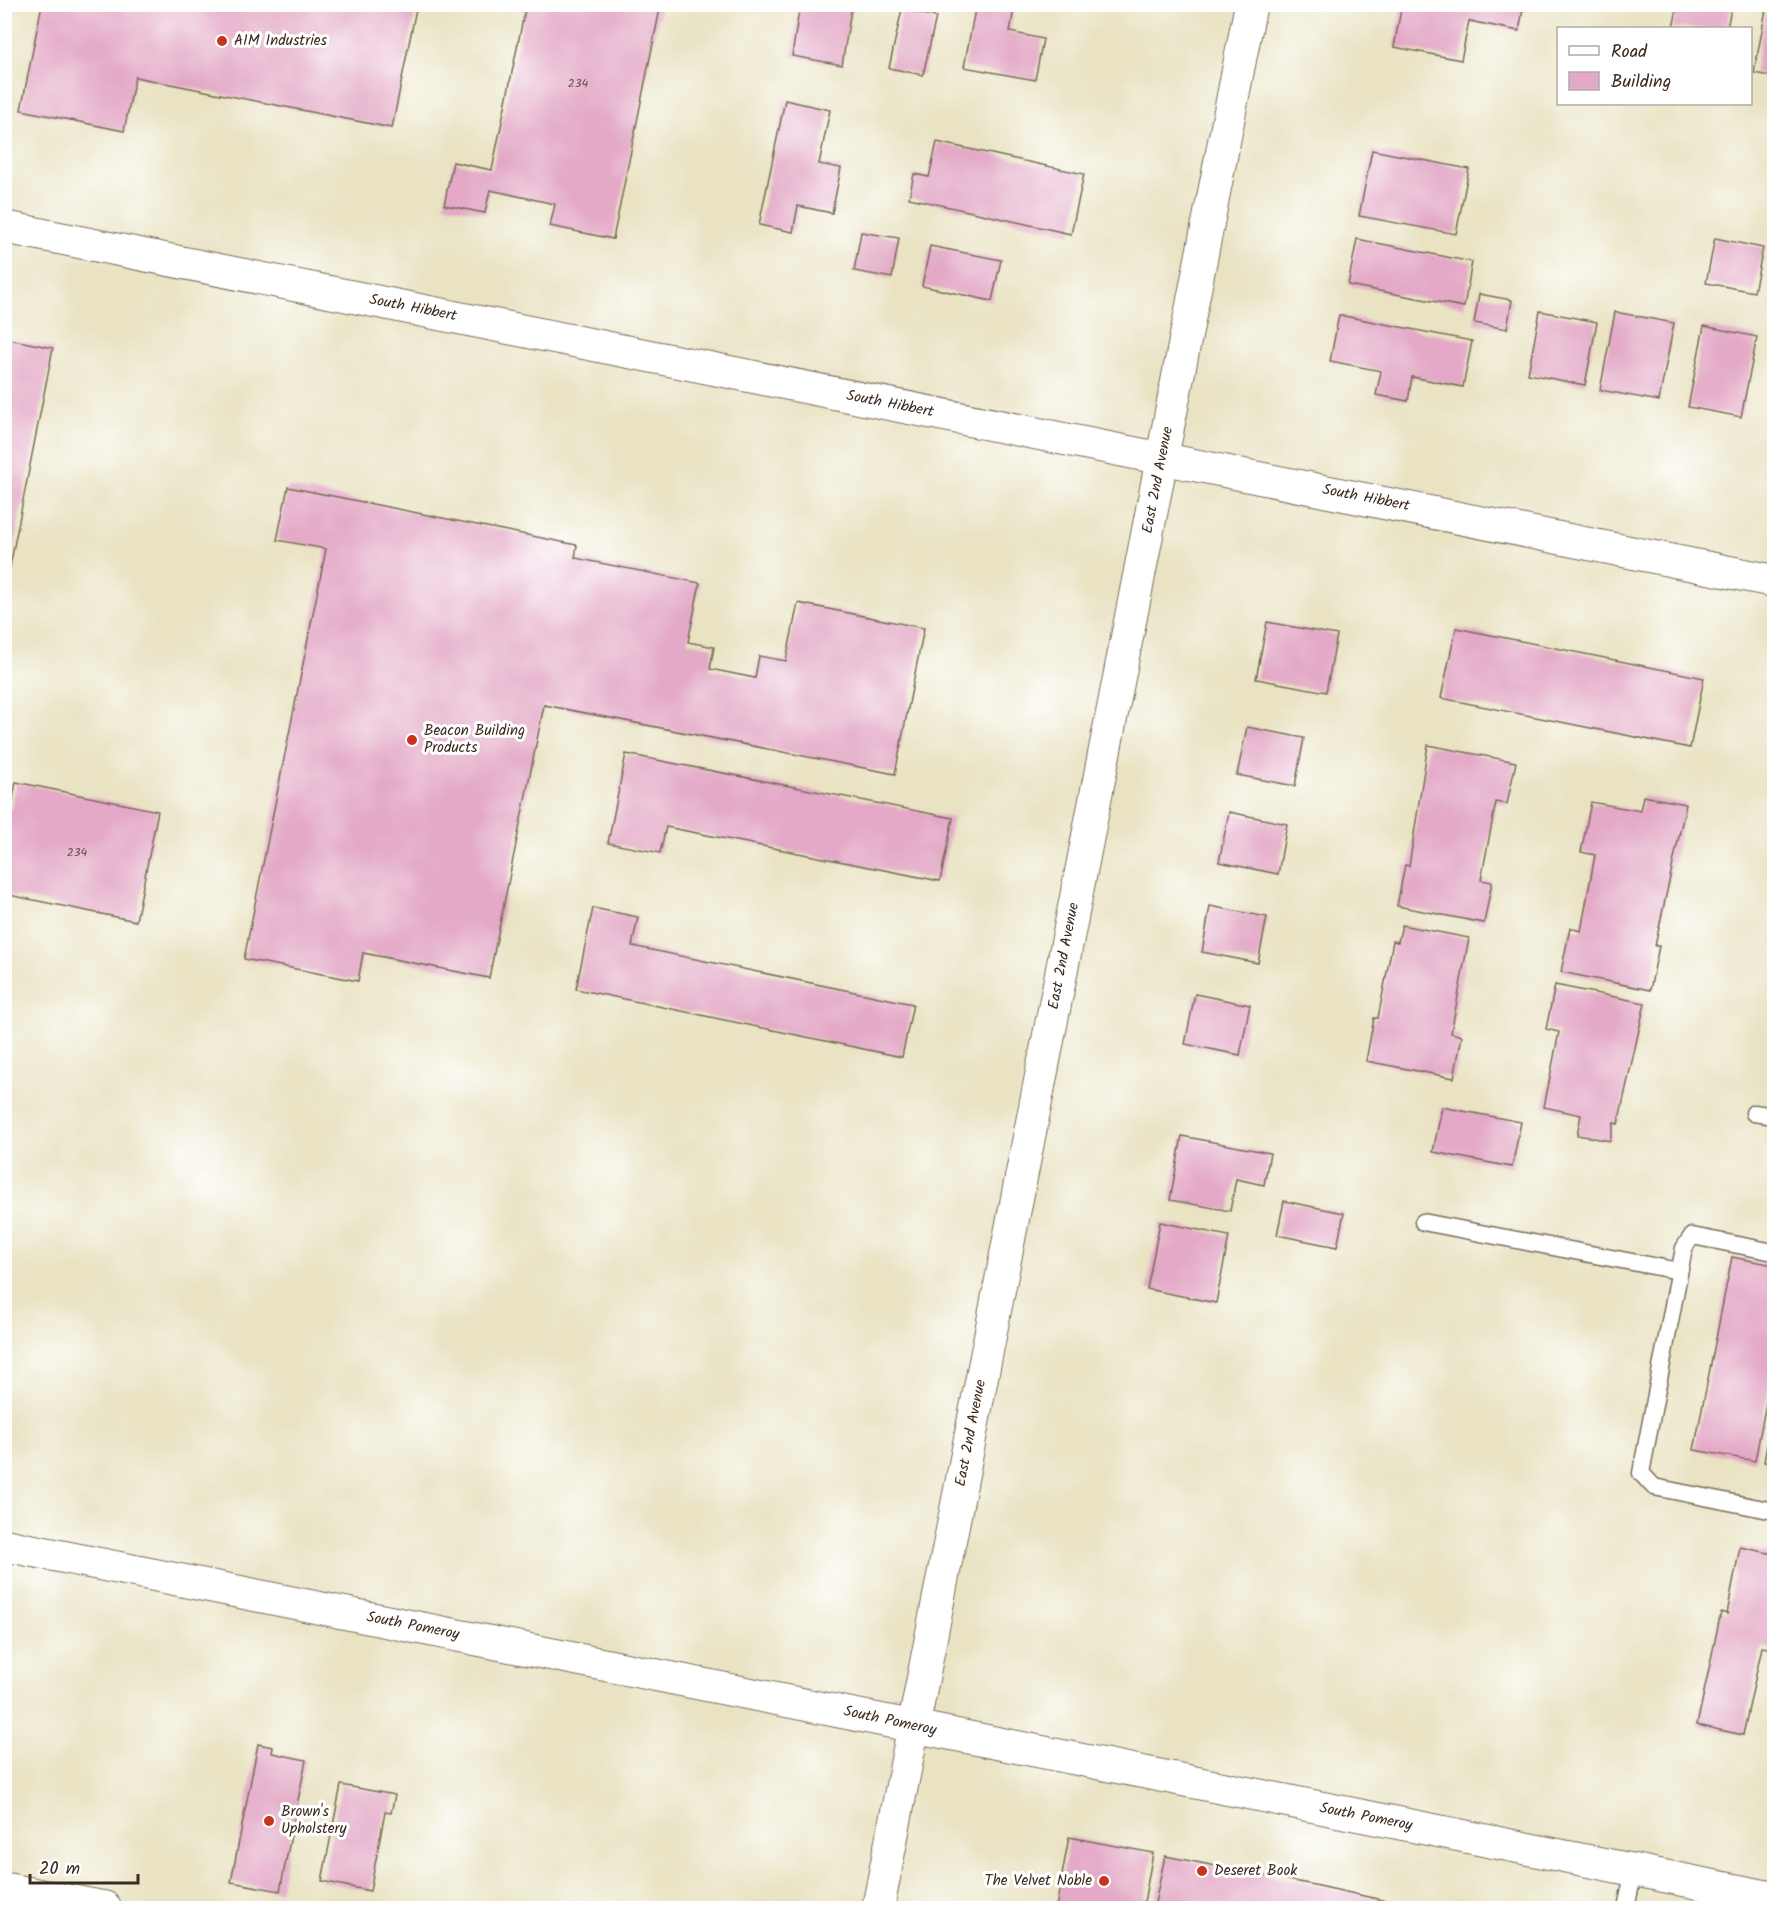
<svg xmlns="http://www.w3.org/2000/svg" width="1779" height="1913" font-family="Kalam,sans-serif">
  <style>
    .building { fill: #e3a9c6 }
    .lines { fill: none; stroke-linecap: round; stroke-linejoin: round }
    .lane-casing { stroke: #786b58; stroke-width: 19 }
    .street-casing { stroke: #786b58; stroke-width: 34 }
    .secondary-casing { stroke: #786b58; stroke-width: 35 }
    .lane { stroke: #fff; stroke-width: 16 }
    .street { stroke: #fff; stroke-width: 32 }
    .secondary { stroke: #fff; stroke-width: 33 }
    .poi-dot { fill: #c8321e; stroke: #fff; stroke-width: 2 }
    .labels { text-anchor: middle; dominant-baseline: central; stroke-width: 6; stroke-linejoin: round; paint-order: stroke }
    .number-label { font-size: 12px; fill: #654a48 }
    .poi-label { font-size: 15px; fill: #3b2a1e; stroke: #fff; text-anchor: start }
    .street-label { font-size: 15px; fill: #3b2a1e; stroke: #fff }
  </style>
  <rect width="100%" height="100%" fill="#fff"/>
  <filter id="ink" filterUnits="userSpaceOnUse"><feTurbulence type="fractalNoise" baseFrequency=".0167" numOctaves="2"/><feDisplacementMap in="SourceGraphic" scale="12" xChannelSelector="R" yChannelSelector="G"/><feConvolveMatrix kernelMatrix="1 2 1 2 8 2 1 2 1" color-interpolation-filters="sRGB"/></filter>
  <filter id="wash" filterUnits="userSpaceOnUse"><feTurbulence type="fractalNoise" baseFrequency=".008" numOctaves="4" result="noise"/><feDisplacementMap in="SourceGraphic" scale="24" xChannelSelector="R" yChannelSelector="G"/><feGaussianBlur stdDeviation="1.35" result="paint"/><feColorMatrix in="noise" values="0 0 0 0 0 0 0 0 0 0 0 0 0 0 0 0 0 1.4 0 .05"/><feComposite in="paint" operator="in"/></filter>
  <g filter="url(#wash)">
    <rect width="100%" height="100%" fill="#e9e3c3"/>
    <g id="blocks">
      <path class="building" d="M42 4H417L392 128 135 77 124 131 21 110Z
        M526 4H661L613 239 550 226 555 204 490 190 485 213 444 205 453 162 492 170Z
        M800 4H852L842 65 792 56Z
        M976 4 1014 9 1010 32 1043 39 1035 80 964 67Z
        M1402 4H1524L1519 31 1469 21 1461 60 1394 47Z
        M1678 4H1732L1727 28H1673Z
        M1767 4 1774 6V77L1754 73Z
        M902 9 936 17 923 75 889 68Z
        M785 100 830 110 819 164 841 168 832 213 798 206 793 232 759 225Z
        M937 142 1084 174 1071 234 909 198 914 174 929 177Z
        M1372 150 1469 169 1456 234 1359 216Z
        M861 232 899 238 892 278 854 271Z
        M1715 238 1763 248 1754 292 1706 283Z
        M1357 239 1472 262 1464 307 1348 285Z
        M930 246 1001 260 992 301 922 286Z
        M1479 294 1512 300 1507 329 1474 323Z
        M1540 311 1597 322 1585 385 1528 374Z
        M1615 312 1674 323 1659 401 1600 390Z
        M1339 315 1472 341 1463 387 1412 377 1408 401 1376 395 1381 371 1330 361Z
        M1704 326 1757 337 1741 417 1688 407Z
        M4 338 53 348 6 587H4Z
        M288 487 577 545 575 558 700 583 688 642 714 647 710 669 755 678 759 656 786 661 798 603 924 628 895 774 544 705 489 978 363 953 358 981 244 959 326 549 277 540Z
        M1267 622 1337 635 1326 692 1256 679Z
        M1456 628 1704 678 1690 748 1441 698Z
        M1247 727 1304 738 1295 786 1237 775Z
        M1428 745 1516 762 1507 804 1496 802 1481 880 1492 882 1484 923 1397 906 1405 865 1409 866Z
        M626 754 953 818 940 881 666 827 660 853 608 843Z
        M16 782 158 811 136 921 4 894V808L11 809Z
        M1643 796 1686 804 1655 946H1659L1650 990 1561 972 1570 928 1581 931 1595 855 1581 852 1591 802 1640 811Z
        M1229 812 1287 824 1278 874 1219 862Z
        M1210 906 1267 917 1258 963 1202 952Z
        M593 908 638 917 632 946 913 1004 902 1057 576 989Z
        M1402 925 1469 938 1451 1033 1462 1036 1454 1078 1366 1061 1374 1018H1378L1393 941 1398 942Z
        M1555 985 1645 1003 1618 1124 1614 1123 1610 1141 1577 1135 1581 1115 1544 1107 1559 1032 1546 1029Z
        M1195 994 1250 1005 1240 1055 1185 1044Z
        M1442 1107 1521 1122 1512 1167 1433 1152Z
        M1182 1136 1270 1153 1264 1185 1236 1179 1230 1211 1170 1200Z
        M1284 1201 1344 1213 1337 1247 1277 1235Z
        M1160 1222 1229 1236 1216 1303 1147 1289Z
        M1732 1257 1774 1265V1361L1755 1461 1694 1450Z
        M1773 1412H1774V1464L1764 1462Z
        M1740 1547 1774 1554V1649L1762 1647 1743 1735 1697 1725 1721 1612 1727 1614Z
        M258 1744 273 1747 272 1753 306 1760 280 1891 231 1882Z
        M341 1785 395 1795 391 1813 385 1812 370 1891 322 1881Z
        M1069 1837 1153 1853 1143 1908H1056Z
        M1165 1856 1319 1886 1418 1908H1154Z"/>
    </g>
  </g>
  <g filter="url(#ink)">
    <use href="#blocks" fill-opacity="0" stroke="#786b58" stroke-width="1.5"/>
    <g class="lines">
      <g class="lane-casing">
        <path id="lane" d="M1754 1113 1774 1116
          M1423 1222 1679 1271
          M1774 1252 1692 1236 1684 1248 1641 1473 1654 1487 1774 1511
          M1626 1908 1634 1870"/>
      </g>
      <g class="street-casing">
        <path id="street" d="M4 227 1774 581
          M4 1545 1774 1898
          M878 1908 1251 4"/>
      </g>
      <g class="secondary-casing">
        <path id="secondary" d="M4 1889 105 1908"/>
      </g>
      <use href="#lane" class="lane"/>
      <use href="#street" class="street"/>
      <use href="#secondary" class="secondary"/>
    </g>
  </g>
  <g class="poi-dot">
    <circle cx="222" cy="41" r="6"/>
    <circle cx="412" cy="740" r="6"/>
    <circle cx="269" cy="1821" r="6"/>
    <circle cx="1202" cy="1871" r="6"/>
    <circle cx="1104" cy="1881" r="6"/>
  </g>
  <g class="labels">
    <g class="number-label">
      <text x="578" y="83">234</text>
      <text x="77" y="852">234</text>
    </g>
    <g class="poi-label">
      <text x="234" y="41">AIM Industries</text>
      <text x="424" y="731">Beacon Building<tspan x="424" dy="17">Products</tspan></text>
      <text x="281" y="1812">Brown's<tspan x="281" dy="17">Upholstery</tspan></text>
      <text x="1214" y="1871">Deseret Book</text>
      <text x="1092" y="1881" text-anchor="end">The Velvet Noble</text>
    </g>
    <g class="street-label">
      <text transform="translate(413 308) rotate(11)">South Hibbert</text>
      <text transform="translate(890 404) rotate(11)">South Hibbert</text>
      <text transform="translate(1158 480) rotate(-79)">East 2nd Avenue</text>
      <text transform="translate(1366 498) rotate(11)">South Hibbert</text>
      <text transform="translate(1064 956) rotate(-79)">East 2nd Avenue</text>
      <text transform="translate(971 1433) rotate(-79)">East 2nd Avenue</text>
      <text transform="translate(413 1626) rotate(11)">South Pomeroy</text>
      <text transform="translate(890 1721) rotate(12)">South Pomeroy</text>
      <text transform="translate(1366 1817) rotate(11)">South Pomeroy</text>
    </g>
  </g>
  <rect width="1779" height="1913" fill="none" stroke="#fff" stroke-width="24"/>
  <rect x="1557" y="27" width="195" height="78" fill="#ffffff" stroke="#b1aaa5" stroke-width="1.5"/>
  <rect x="1569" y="46" width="30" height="9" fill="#ffffff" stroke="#b1aaa5" stroke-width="1.5"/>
  <text x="1611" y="57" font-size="18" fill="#3b2a1e">Road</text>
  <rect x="1569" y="72" width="30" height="18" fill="#e3a9c6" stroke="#b1aaa5" stroke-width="1.5"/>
  <text x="1611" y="87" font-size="18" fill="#3b2a1e">Building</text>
  <path d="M30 1874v9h108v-9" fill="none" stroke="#3b2a1e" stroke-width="3"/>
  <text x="39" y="1874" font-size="18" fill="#3b2a1e" stroke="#ffffff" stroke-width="4.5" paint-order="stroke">20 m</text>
</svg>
